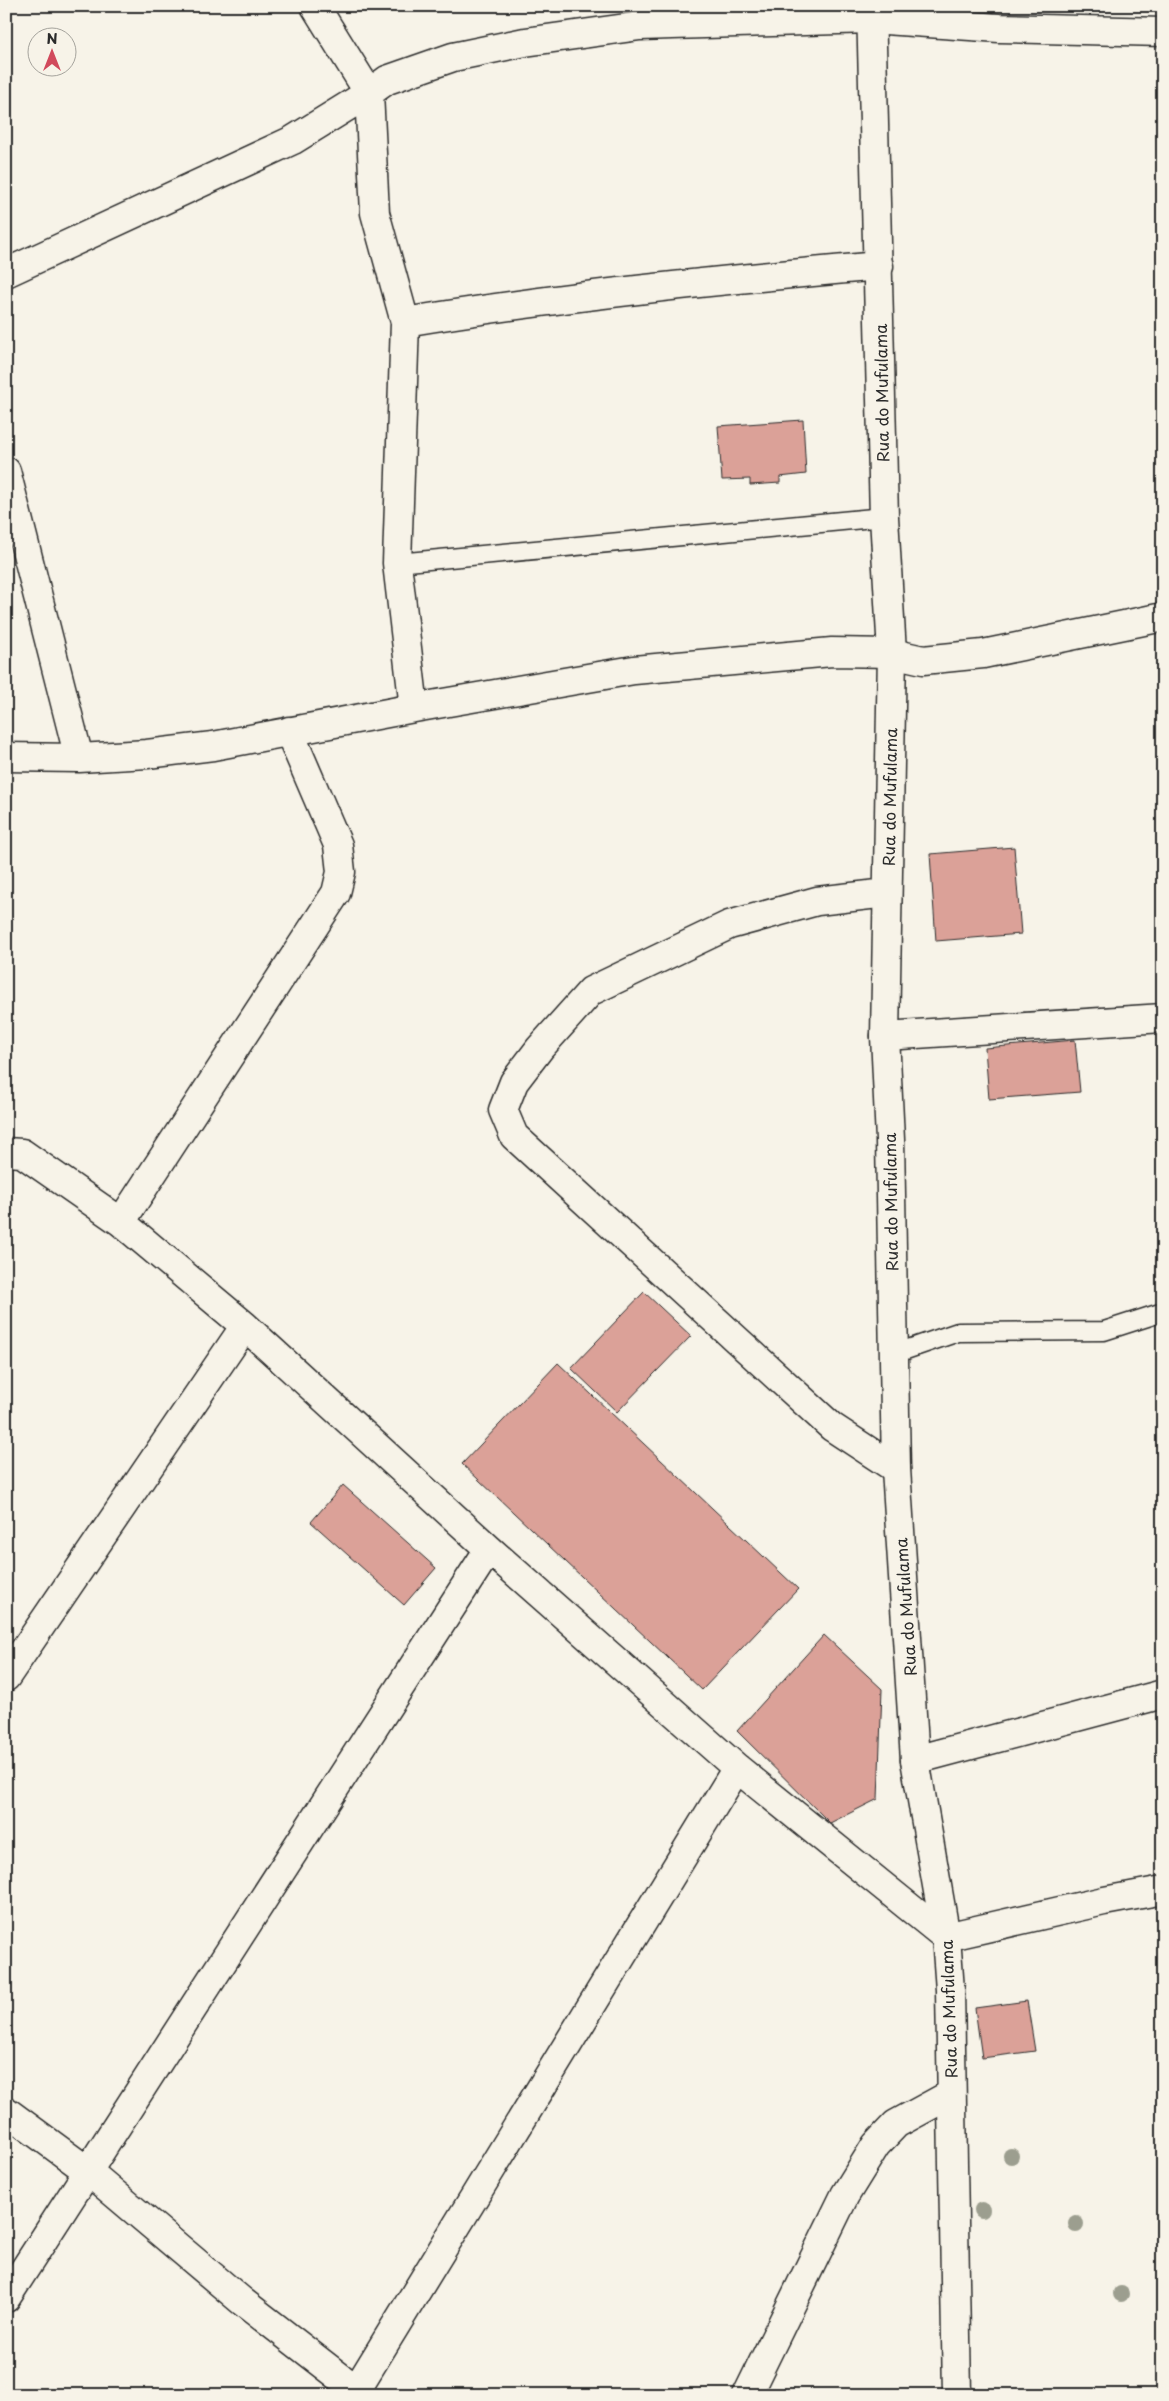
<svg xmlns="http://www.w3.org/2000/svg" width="1169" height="2401" font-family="'Playpen Sans',sans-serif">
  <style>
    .building { fill: #dba198; stroke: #2b2b2b }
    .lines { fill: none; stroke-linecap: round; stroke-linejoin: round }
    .lane-casing { stroke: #2b2b2b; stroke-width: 21 }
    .street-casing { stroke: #2b2b2b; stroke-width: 31 }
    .secondary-casing { stroke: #2b2b2b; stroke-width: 31 }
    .lane { stroke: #f7f3e8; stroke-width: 18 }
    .street { stroke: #f7f3e8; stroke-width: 28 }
    .secondary { stroke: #f7f3e8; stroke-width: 28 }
    .tree { fill: #9c9e8f }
    .labels { text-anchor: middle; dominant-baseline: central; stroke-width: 4; stroke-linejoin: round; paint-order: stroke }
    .street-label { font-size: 16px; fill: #2b2b2b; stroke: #f7f3e8 }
  </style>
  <rect width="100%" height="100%" fill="#f7f3e8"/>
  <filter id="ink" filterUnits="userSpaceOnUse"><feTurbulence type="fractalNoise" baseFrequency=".02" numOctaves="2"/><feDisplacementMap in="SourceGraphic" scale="10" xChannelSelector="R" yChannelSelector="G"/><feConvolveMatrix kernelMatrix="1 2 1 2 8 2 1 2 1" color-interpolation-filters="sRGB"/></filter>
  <g filter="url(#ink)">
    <path class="building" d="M803 420 806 474 780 477V483L750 485V479L722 480 718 426Z
      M1014 847 1021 934 936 941 930 854Z
      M1075 1040 1080 1092 989 1099 985 1048Z
      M644 1292 691 1336 617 1412 571 1368Z
      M558 1363 798 1589 702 1690 462 1464Z
      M343 1485 436 1568 404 1605 311 1522Z
      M824 1635 882 1689 878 1799 830 1823 737 1731Z
      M1027 2001 1035 2051 982 2058 975 2008Z"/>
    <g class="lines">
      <g class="lane-casing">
        <path id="lane" d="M397 563 884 517
          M894 1354 958 1332 1104 1331 1163 1312"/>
      </g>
      <g class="street-casing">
        <path id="street" d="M315 6 369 93 375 213 405 322 397 563 414 708
          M6 273 293 140 369 93 387 80 453 57 525 42 640 26 871 19 999 28 1163 32
          M405 322C562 296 720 280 879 266
          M6 471 79 758
          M6 757 79 758 147 754 213 746 414 708 634 670 832 652 892 653 923 660 983 654 1163 617
          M887 893 817 901 729 925 591 991 540 1048 514 1082 503 1110 514 1136 832 1427 896 1469
          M885 1036 1163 1018
          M6 1152 22 1153 121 1222 245 1326 489 1549 737 1768 946 1937 1104 1901 1163 1890
          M121 1222 336 893 341 872 338 845 289 731
          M6 1677 245 1326
          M915 1760 1163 1694
          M6 2111 89 2172 243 2302 363 2395
          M6 2298 489 1549
          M353 2395 737 1768
          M747 2395 845 2195 876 2145 896 2124 951 2094"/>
      </g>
      <g class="secondary-casing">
        <path id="secondary" d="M871 6 884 517 892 653 885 1036 890 1140 896 1469 915 1760 946 1937 950 1990 957 2395"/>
      </g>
      <use href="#lane" class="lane"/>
      <use href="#street" class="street"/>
      <use href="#secondary" class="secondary"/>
    </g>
    <g class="tree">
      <circle cx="1011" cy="2156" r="8"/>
      <circle cx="982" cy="2210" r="8"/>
      <circle cx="1076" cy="2224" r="8"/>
      <circle cx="1121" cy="2294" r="8"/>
    </g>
  </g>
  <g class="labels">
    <g class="street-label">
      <text transform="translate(881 393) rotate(-91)">Rua do Mufulama</text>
      <text transform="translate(889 797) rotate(-89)">Rua do Mufulama</text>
      <text transform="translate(890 1202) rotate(-91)">Rua do Mufulama</text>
      <text transform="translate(905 1607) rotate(-94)">Rua do Mufulama</text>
      <text transform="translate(948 2009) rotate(-92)">Rua do Mufulama</text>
    </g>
  </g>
  <rect width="1169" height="2401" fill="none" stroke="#f7f3e8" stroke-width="25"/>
  <rect x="12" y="12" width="1144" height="2376" fill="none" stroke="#2b2b2b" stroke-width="2" filter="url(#ink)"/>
  <g transform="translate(52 52)"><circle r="24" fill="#f7f3e8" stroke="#a5a39c"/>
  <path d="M0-4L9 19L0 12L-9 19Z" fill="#d1495b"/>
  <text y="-8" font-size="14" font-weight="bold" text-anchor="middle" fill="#2b2b2b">N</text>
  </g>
</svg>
